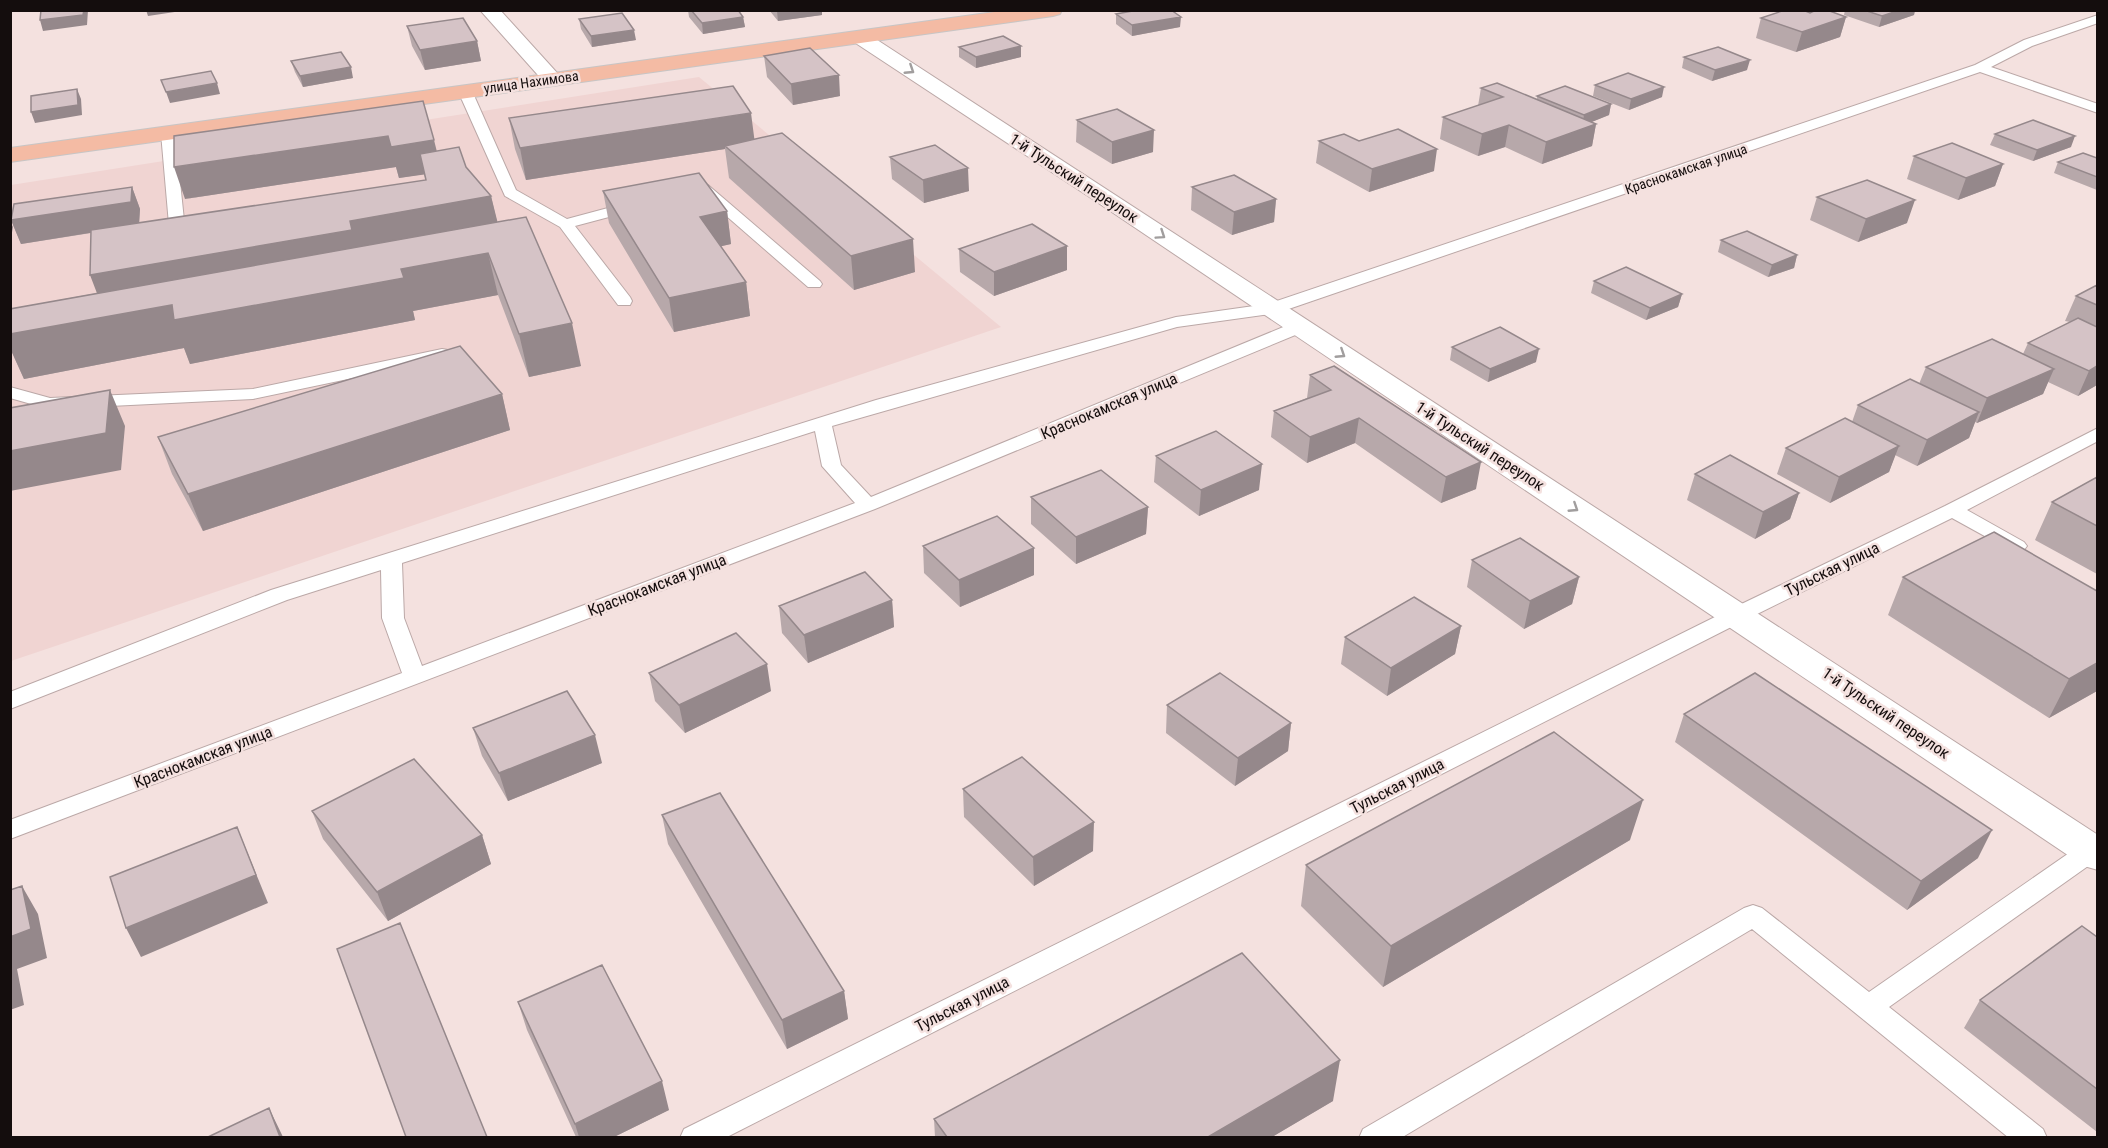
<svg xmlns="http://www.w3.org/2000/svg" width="2108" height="1148" font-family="'Roboto Condensed',sans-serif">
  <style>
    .built { fill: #f0d4d2 }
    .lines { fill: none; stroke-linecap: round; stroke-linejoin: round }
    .service-casing { stroke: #bba8a7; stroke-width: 2 }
    .minor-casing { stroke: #bba8a7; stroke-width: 2 }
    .primary-casing { stroke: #c7c5c5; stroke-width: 2 }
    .service { fill: #fff; fill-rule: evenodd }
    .minor { fill: #fff; fill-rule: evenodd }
    .primary { fill: #f4bba4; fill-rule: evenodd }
    .wall { fill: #b7a8aa }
    .shaded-wall { fill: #95888b }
    .building { fill: #d5c3c6; stroke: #95888b; stroke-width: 1.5 }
    .oneway { stroke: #a19e9e }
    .labels { text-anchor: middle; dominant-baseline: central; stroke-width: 5; stroke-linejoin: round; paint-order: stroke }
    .far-street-label { font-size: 14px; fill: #140d0d; stroke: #f4e1df }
    .street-label { font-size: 16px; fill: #140d0d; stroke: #f4e1df }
  </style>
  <rect width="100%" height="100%" fill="#f4e1df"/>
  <path class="built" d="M699 77 1001 327 11 661V185Z"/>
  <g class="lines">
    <g class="service-casing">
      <path id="service" d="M2098 15V23L2032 46 1991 67 2098 104V113L1980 72 1277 313 1177 327 832 426 841 465 871 497 1293 323H1305L1308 327 1305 331 875 509 10 839V820L402 673 382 618 381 570 287 600 10 709V692L271 590 876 400 1176 317 1268 304 1975 65 2024 40ZM815 431 822 466 855 503 422 666 404 618 402 563Z
        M465 87 472 91 516 190 567 219 634 201 639 203 642 206 639 209 575 226 630 297 632 301 630 305H618L560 227 505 196 458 91Z
        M168 129 175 133 185 230 194 231 197 234 194 237 178 241 170 236 161 133Z
        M703 184 708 185 820 281 822 284 820 287H808L700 193 694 192 692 189 694 186Z
        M442 349 448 350 451 354 448 358 253 399 49 409 10 398V387L50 398 253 389Z
        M2098 428V441L1967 510 2024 542 2027 546 2024 550 2017 552 2010 550 1952 518 1745 620 725 1138H680L684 1129 1729 610 1945 506Z
        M2091 842 2098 844V859L1889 1007 2043 1129 2047 1138H2009L1752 929 1401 1138H1359L1363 1129 1744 908 1753 905 1762 908 1869 992 2082 844Z"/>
    </g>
    <g class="minor-casing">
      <path id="minor" d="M480 10H500L559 75 562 79 559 83 552 85 545 83Z
        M861 32 868 34 2098 835V870L2084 866 1091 198 854 42 851 38 854 34Z"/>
    </g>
    <g class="primary-casing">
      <path id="primary" d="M1009 10H1062L1060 14 1053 16 10 162V148Z"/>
    </g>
    <use href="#service" class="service"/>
    <use href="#minor" class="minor"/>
    <use href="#primary" class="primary"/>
  </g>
  <path class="wall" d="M688 10H738L743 17 745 27 703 34 689 17Z
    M769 10H822V15L778 21Z
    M1845 10H1915L1914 15 1879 27 1844 15Z
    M1810 13 1846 17 1840 37 1796 52 1756 38 1761 18Z
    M1116 14 1180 27 1132 36 1116 24Z
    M579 19 636 40 592 47 581 29Z
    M407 26 477 41 481 61 425 70 412 46Z
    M1021 46V57L976 68 959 57V47Z
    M764 56 840 96 793 105 767 77Z
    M1684 57 1747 70 1712 81 1682 68Z
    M291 61 353 78 303 87 295 72Z
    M1595 85 1662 97 1629 110 1593 96Z
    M1481 88 1537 99V96L1611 104 1609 115 1591 122 1596 124 1592 146 1542 164 1505 147 1478 156 1440 139 1443 117 1478 106Z
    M509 118 754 139 915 272 854 290 729 178 725 149 526 180 515 149Z
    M1077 120 1153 152 1112 164 1076 142Z
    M1995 134 2071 147 2033 161 1990 145Z
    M1319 141H1359L1434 171 1369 192 1316 163Z
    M437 151 466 167 491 196 497 222 581 366 529 377 498 295 413 311 415 320 190 364 184 348 24 379 10 348V309L97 293 91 233 21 244 11 220 132 187 140 209 139 223 426 180 424 174 399 178 396 167 185 199Z
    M1914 156 2003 164 1995 186 1958 200 1907 179Z
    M890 157 969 191 924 203 892 179Z
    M2097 158V190L2054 173 2058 162Z
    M1192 187 1276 199 1274 222 1232 235 1191 210Z
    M603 191 727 211 731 244 721 246 746 282 750 316 674 332 609 223Z
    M1817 197 1907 223 1858 242 1810 220Z
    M1721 240 1797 255 1794 268 1768 277 1718 252Z
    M959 249 1067 270 994 296 960 272Z
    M1594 281 1682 294 1678 307 1646 320 1591 293Z
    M2097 285V385L2078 396 2048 382 2043 394 1977 423 1975 422 1969 438 1917 466 1895 455 1889 472 1830 503 1777 474 1786 448 1852 422 1858 405 1919 384 1926 367 2023 354 2028 343 2070 322 2065 321 2076 296Z
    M1452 347 1536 362 1488 382 1450 360Z
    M1310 375 1476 489 1441 503 1355 443 1307 463 1271 437 1274 411 1307 398Z
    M502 394 510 430 203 531 172 474 158 437Z
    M1156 456 1259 490 1199 516 1154 482Z
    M1695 474 1799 493 1790 519 1755 539 1687 500Z
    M2097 477V574L2035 540 2052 502Z
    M1031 497 1148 507 1146 534 1076 564 1031 524Z
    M923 546 1034 548V575L960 607 924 573Z
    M1472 560 1579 577 1572 604 1524 629 1467 587Z
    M1903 577 2097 691 2049 718 1888 615Z
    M892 600 894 627 808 663 782 633 779 606Z
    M1461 626 1455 654 1387 696 1341 664 1345 637Z
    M649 673 771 691 685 733 655 701Z
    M1167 705 1291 723 1288 751 1235 786 1166 733Z
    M1684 714 1978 858 1907 910 1675 742Z
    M473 728 602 763 508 801 482 756Z
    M963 789 1093 851 1034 886 964 817Z
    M312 811 482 835 491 864 388 921 323 839Z
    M662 815 844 991 848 1019 787 1049 668 844Z
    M1630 840 1383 987 1301 906 1306 865Z
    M2097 937V1132L1964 1028 1980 1000Z
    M518 1002 669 1110 614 1137H576L527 1030Z
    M1333 1101 1272 1137H935L934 1119Z"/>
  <path class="shaded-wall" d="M84 10H88L87 25 43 31 40 20Z
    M146 10H188L148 16Z
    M822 10V15L778 21 777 11Z
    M1900 10H1915L1914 15 1879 27 1882 16Z
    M743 17 745 27 703 34 702 23Z
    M1181 17 1180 27 1132 36V25Z
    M1846 17 1840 37 1796 52 1802 32Z
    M634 30 636 40 592 47 591 36Z
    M477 41 481 61 425 70 420 50Z
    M1021 46V57L976 68V57Z
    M1750 60 1747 70 1712 81 1715 70Z
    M351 67 353 78 303 87 300 76Z
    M839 75 840 96 793 105 791 84Z
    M217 83 220 94 170 103 166 92Z
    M1664 87 1662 97 1629 110 1631 99Z
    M77 89 81 99 82 115 35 123 31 112Z
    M1611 104 1609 115 1582 126 1584 115Z
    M751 113 755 144 725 146V149L526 180 520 148Z
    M1596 124 1592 146 1542 164 1546 142Z
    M1509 125 1505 147 1478 156 1482 134Z
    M1154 130 1153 152 1112 164V142Z
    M388 136 434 140 442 172 399 178 396 167 185 199 174 167Z
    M2075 136 2071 147 2033 161 2037 150Z
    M1437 149 1434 171 1369 192 1372 169Z
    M2003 164 1995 186 1958 200 1966 178Z
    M968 168 969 191 924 203 923 180Z
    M132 187 140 209 139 225 21 244 11 220Z
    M491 196 499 228 103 309 90 275 350 221Z
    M1276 199 1274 222 1232 235 1234 212Z
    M1915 200 1907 223 1858 242 1866 219Z
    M727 211 731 244 705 250 700 217Z
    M10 221 13 227 10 243Z
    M913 239 915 272 854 290 851 256Z
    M1067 246V270L994 296V272Z
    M488 253 498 295 413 311 415 320 190 364 184 348 24 379 10 348V334L172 305 401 269Z
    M1797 255 1794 268 1768 277 1772 265Z
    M746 282 750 316 674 332 669 298Z
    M1682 294 1678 307 1646 320 1650 308Z
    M572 323 581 366 529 377 519 334Z
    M1539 349 1536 362 1488 382 1490 369Z
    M2097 366V385L2078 396 2089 371Z
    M2054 369 2043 394 1977 423 1987 398Z
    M110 390 125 426 121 470 10 491V451Z
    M502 394 510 430 203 531 188 494Z
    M1979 412 1969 438 1917 466 1927 440Z
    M1359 418 1355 443 1307 463 1310 437Z
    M1899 446 1889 472 1830 503 1839 477Z
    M1481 462 1476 489 1441 503 1446 477Z
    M1262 464 1259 490 1199 516 1201 490Z
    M1799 493 1790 519 1755 539 1763 512Z
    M1148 507 1146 534 1076 564V537Z
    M1034 548V575L960 607 959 580Z
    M1579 577 1572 604 1524 629 1530 601Z
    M892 600 894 627 808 663 804 635Z
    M1461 626 1455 654 1387 696 1391 668Z
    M2097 663V691L2049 718 2069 679Z
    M767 664 771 691 685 733 679 705Z
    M1291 723 1288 751 1235 786 1238 758Z
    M595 735 602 763 508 801 499 773Z
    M1643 800 1630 840 1383 987 1391 946Z
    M1094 822 1093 851 1034 886 1033 857Z
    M237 827 268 903 141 957 126 928Z
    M1992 830 1978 858 1907 910 1921 881Z
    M482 835 491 864 388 921 377 892Z
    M22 886 38 914 47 958 17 969 24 1005 10 1010V937Z
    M844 991 848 1019 787 1049 782 1020Z
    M1340 1060 1333 1101 1272 1137H1208Z
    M662 1081 669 1110 614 1137H579L575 1124Z
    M269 1108 283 1137H280Z"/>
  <path class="building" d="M41 10H84L83 15 40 20Z
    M691 10H738L743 17 702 23Z
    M1138 10H1171L1181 17 1132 25 1116 14Z
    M1785 10H1803L1810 13 1816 10H1827L1846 17 1802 32 1761 18Z
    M1864 10H1900L1882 16Z
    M622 13 634 30 591 36 579 19Z
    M463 18 477 41 420 50 407 26Z
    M1003 36 1021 46 976 57 959 47Z
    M1718 47 1750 60 1715 70 1684 57Z
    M810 48 839 75 791 84 764 56Z
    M341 52 351 67 300 76 291 61Z
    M211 71 217 83 166 92 161 80Z
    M1628 73 1664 87 1631 99 1595 85Z
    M1497 83 1596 124 1546 142 1509 125 1482 134 1443 117 1503 97 1481 88Z
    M733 86 751 113 520 148 509 118Z
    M1565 86 1611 104 1584 115 1537 96Z
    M77 89 78 105 31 112V96Z
    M423 101 434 140 391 147 388 136 174 167V136Z
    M1117 109 1154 130 1112 142 1077 120Z
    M2033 120 2075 136 2037 150 1995 134Z
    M1398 129 1437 149 1372 169 1319 141 1344 134 1359 141Z
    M782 133 913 239 851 256 725 146Z
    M1952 143 2003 164 1966 178 1914 156Z
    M935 145 968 168 923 180 890 157Z
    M459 147 466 167 491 196 350 221 352 230 90 275 91 230 426 180 420 154Z
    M2083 153 2097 158V177L2058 162Z
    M699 173 727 211 700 217 746 282 669 298 603 191Z
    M1234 175 1276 199 1234 212 1192 187Z
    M1867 180 1915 200 1866 219 1817 197Z
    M132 187 131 202 11 220 14 204Z
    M526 217 572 323 519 334 488 253 401 269 404 278 174 320 172 305 10 334V309Z
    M1032 224 1067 246 994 272 959 249Z
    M1747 231 1797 255 1772 265 1721 240Z
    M1626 267 1682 294 1650 308 1594 281Z
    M2097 285V305L2076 296Z
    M2078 318 2097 327V366L2089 371 2028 343Z
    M1500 327 1539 349 1490 369 1452 347Z
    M1992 339 2054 369 1987 398 1926 367Z
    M460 346 502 394 188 494 158 437Z
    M1334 366 1481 462 1446 477 1359 418 1310 437 1274 411 1331 390 1310 375Z
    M1910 379 1979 412 1927 440 1858 405Z
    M110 390 106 433 10 451V408Z
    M1845 418 1899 446 1839 477 1786 448Z
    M1216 431 1262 464 1201 490 1156 456Z
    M1730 455 1799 493 1763 512 1695 474Z
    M1101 470 1148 507 1076 537 1031 497Z
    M2097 477V526L2052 502Z
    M997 516 1034 548 959 580 923 546Z
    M1994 532 2097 591V663L2069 679 1903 577Z
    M1520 538 1579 577 1530 601 1472 560Z
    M865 572 892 600 804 635 779 606Z
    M1414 597 1461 626 1391 668 1345 637Z
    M736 633 767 664 679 705 649 673Z
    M1220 673 1291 723 1238 758 1167 705Z
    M1755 673 1992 830 1921 881 1684 714Z
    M567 691 595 735 499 773 473 728Z
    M1554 732 1643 800 1391 946 1306 865Z
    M1022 757 1094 822 1033 857 963 789Z
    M414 759 482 835 377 892 312 811Z
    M720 793 844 991 782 1020 662 815Z
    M237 827 256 875 126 928 110 877Z
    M22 886 31 929 10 937V890Z
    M400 923 487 1137H406L337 949Z
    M2082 926 2097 937V1089L1980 1000Z
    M1242 953 1340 1060 1208 1137H947L934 1119Z
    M602 965 662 1081 575 1124 518 1002Z
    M269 1108 280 1137H208Z"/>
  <defs><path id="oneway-chevron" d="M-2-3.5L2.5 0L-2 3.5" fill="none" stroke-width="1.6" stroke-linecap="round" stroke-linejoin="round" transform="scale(1.5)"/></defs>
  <g class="oneway">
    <use href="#oneway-chevron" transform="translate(910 70) rotate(33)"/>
    <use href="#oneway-chevron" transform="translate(1161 235) rotate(34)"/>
    <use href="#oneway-chevron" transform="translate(1341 354) rotate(33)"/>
    <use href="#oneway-chevron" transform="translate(1574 508) rotate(33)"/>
  </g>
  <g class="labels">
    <g class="far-street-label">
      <text transform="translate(531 82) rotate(-8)">улица Нахимова</text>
      <text transform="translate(1686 169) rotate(-19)">Краснокамская улица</text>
    </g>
    <g class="street-label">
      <text transform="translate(1074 178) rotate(33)">1-й Тульский переулок</text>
      <text transform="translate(1109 406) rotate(-23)">Краснокамская улица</text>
      <text transform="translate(1480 446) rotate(33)">1-й Тульский переулок</text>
      <text transform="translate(1832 569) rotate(-26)">Тульская улица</text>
      <text transform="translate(657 585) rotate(-21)">Краснокамская улица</text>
      <text transform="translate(1886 713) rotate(34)">1-й Тульский переулок</text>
      <text transform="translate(203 757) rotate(-21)">Краснокамская улица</text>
      <text transform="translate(1397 786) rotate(-27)">Тульская улица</text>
      <text transform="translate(962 1004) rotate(-27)">Тульская улица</text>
    </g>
  </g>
  <rect width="2108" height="1148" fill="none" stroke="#140d0d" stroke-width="24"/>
</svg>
